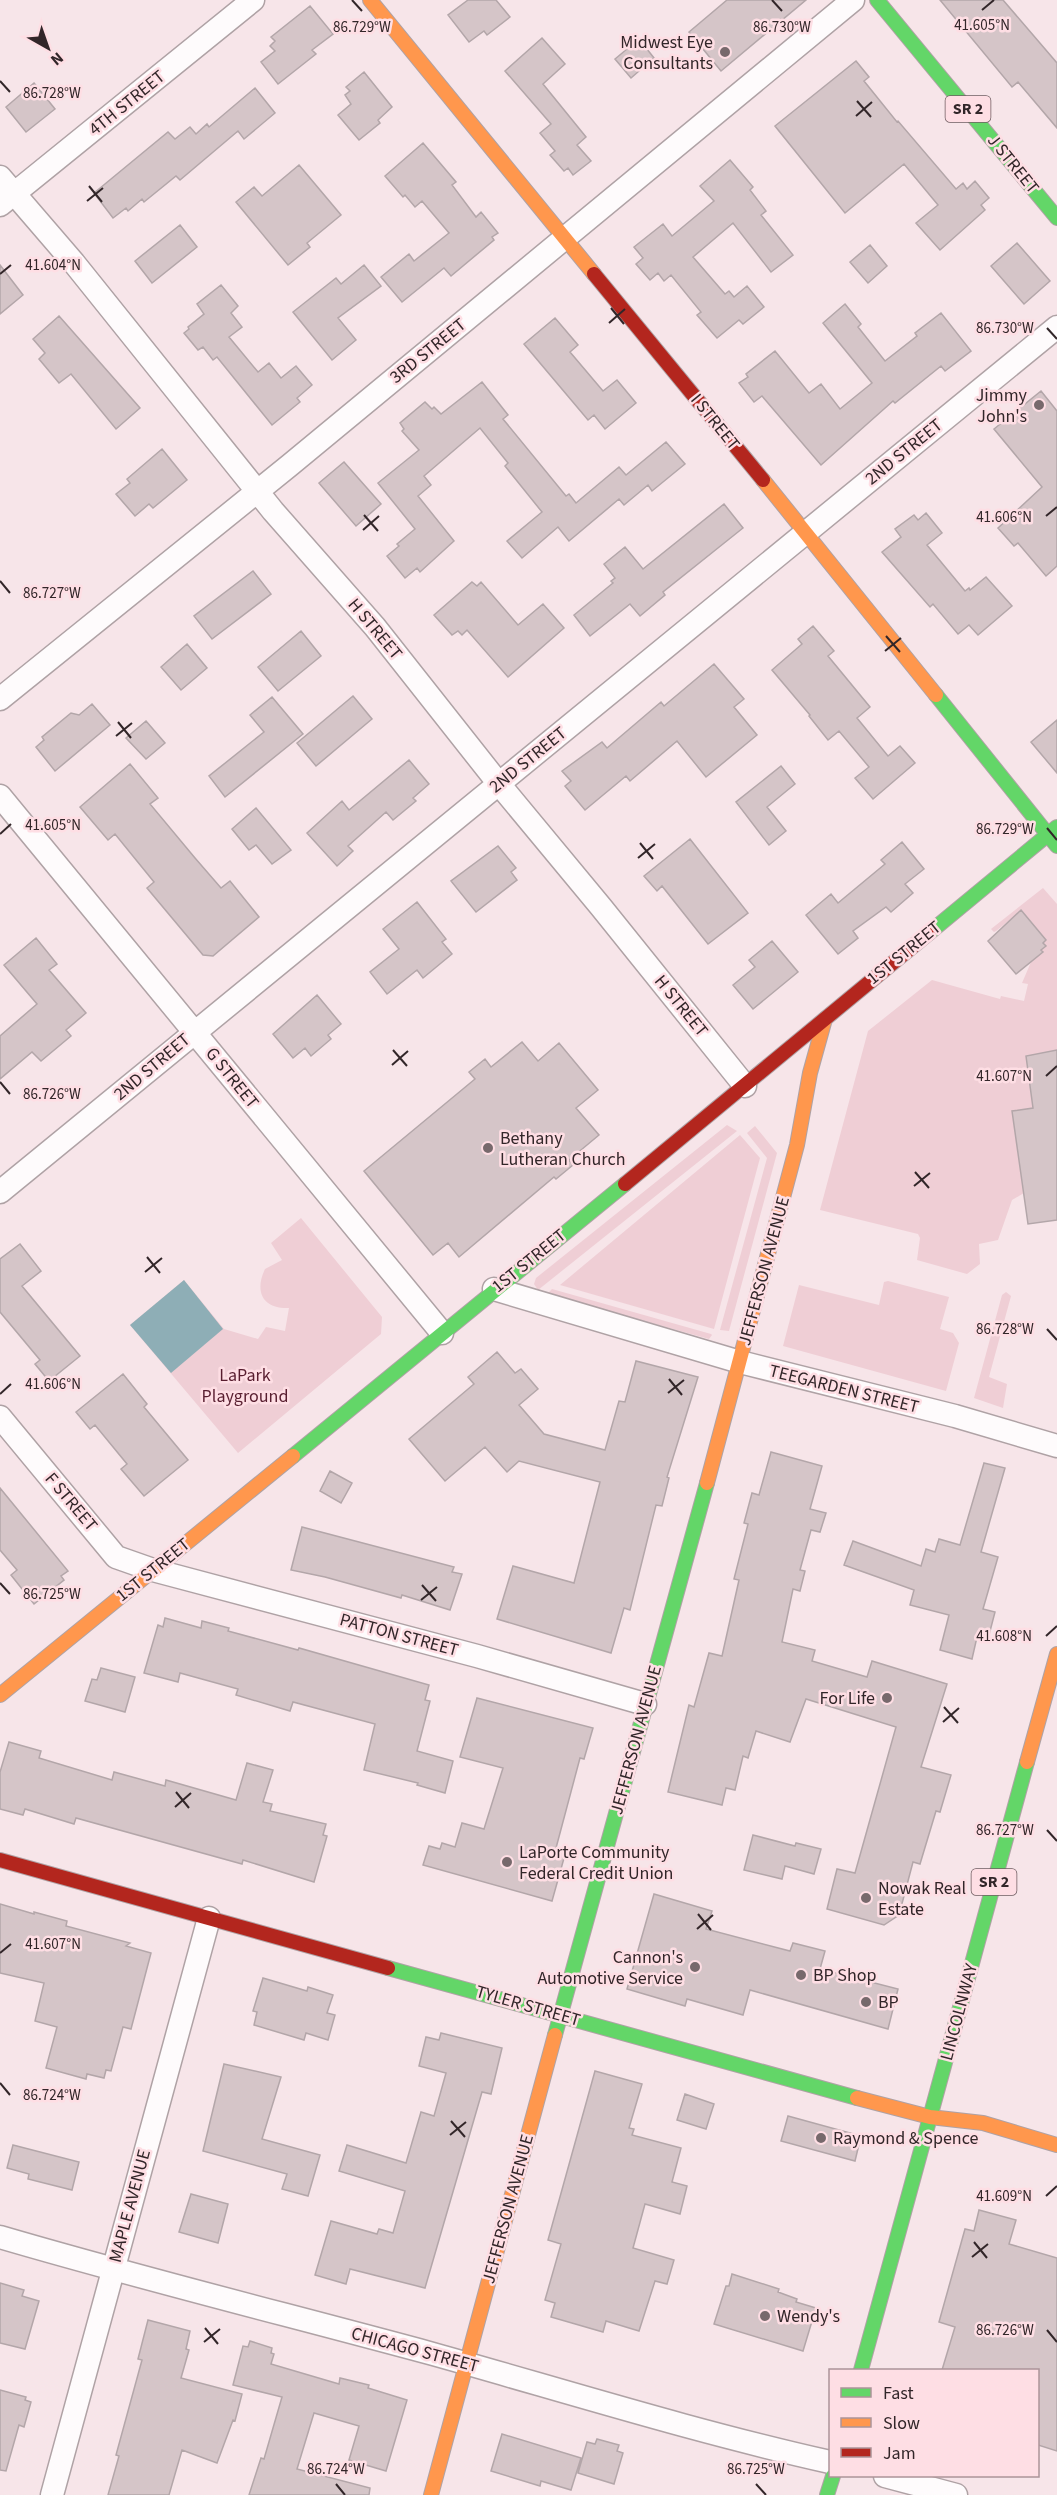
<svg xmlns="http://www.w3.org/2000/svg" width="1057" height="2495" font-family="'Source Sans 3',sans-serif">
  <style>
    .green { fill: #efced5 }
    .water { fill: #8eaeb6 }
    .building { fill: #d5c5c8; stroke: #b3a6a9; stroke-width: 1.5 }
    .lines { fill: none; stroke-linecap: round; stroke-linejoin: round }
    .street-casing { stroke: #afa2a5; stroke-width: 25 }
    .fast-casing { stroke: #afa2a5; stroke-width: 16 }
    .slow-casing { stroke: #afa2a5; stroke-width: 16 }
    .jam-casing { stroke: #afa2a5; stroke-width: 16 }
    .street { stroke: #fefbfc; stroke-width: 22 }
    .fast { stroke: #63d668; stroke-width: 14 }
    .slow { stroke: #ff974d; stroke-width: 14 }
    .jam { stroke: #b3261e; stroke-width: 14 }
    .ticks { fill: none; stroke: #322629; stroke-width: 2 }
    .poi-dot { fill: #77696c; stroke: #fedee4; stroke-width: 2 }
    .labels { text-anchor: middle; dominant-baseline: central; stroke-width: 5; stroke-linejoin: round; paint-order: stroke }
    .shield { fill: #fedee4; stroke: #6f5d61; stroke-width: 1.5 }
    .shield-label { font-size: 16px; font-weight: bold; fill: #322629 }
    .poi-label { font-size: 18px; fill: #322629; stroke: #fedee4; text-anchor: start }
    .street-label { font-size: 18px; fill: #322629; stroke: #fedee4 }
    .park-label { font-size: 18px; fill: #581d2f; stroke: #fedee4 }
    .ticks-label { font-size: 15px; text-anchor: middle; fill: #322629; stroke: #fedee4; stroke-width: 5; stroke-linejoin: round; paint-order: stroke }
  </style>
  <rect width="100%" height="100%" fill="#f7e5e9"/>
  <path class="green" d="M1043 888 1057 904V1050L1033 1108 1024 1193 1012 1200 998 1240 979 1244 980 1264 967 1274 917 1260 920 1238 918 1234 820 1210 868 1031 932 980 1000 999 1001 996 1024 1001 1028 984 1022 983 1031 962 1043 952 1041 950 1046 946 1021 911 996 931 994 932 991 929Z
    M727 1125 737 1131 538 1290 534 1284 536 1278Z
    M755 1126 777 1153 729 1331 720 1330 767 1158 747 1133Z
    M740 1135 760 1158 714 1329 560 1285Z
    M301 1218 382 1317 381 1334 238 1453 130 1325 184 1280 224 1329 258 1339 266 1327 285 1331 289 1308C263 1309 254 1292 265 1269L282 1260 271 1243Z
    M888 1281 949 1297 940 1329 953 1333 959 1343 946 1391 783 1346 799 1285 879 1305 884 1282Z
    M552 1289 711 1334 712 1335 709 1339 547 1294Z
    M1006 1292 1011 1296 989 1377 1007 1384 1003 1408 974 1398 1002 1295Z"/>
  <path class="water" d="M184 1280 223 1329 171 1373 130 1325Z"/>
  <path class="building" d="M468 0H496L510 17 487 35 484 31 469 42 448 15Z
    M727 0H806L721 71 689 32Z
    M940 0H1003L1057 63V128L1018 82 1012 87Z
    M310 6 333 34 312 50 316 54 278 84 261 62 275 51 270 46 275 41 271 37Z
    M542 38 565 64 543 84 586 137 577 145 591 161 573 175 568 168 564 171 550 155 555 151 540 133 551 124 505 71Z
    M639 39 654 58 631 78 615 59Z
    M856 61 869 77 864 81 897 122 898 121 956 189 963 183 967 189 975 181 989 198 981 205 985 210 940 250 916 223 938 205 904 164 845 213 775 126Z
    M364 72 392 107 378 120 380 123 359 140 338 115 351 104 345 95 350 91 346 87Z
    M34 83 55 109 26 132 6 107Z
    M255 88 275 113 244 139 238 131 180 180 176 176 144 202 142 199 128 211 126 208 113 218 94 193 168 132 175 139 190 127 196 134 207 124 209 127Z
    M423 143 456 182 452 185 476 217 481 212 498 233 492 237 494 240 451 276 444 268 402 302 381 277 409 254 414 261 449 233 422 201 415 207 405 195 403 197 385 176Z
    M730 160 753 187 750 190 766 211 761 215 793 255 771 272 733 223 693 257 725 294 729 291 734 297 747 286 764 307 743 324 739 320 717 338 697 315 701 312 671 275 664 281 658 273 650 280 636 264 643 258 634 247 663 224 672 236 714 201 700 186Z
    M299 165 341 215 307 243 310 247 288 265 236 202 254 187 262 196Z
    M180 225 197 247 152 283 135 261Z
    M1017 243 1050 281 1024 304 991 266Z
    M870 245 887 266 868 283 850 262Z
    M0 265 23 295 0 314Z
    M364 265 381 286 338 318 356 340 332 360 293 312 336 278 341 284Z
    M221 285 238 306 231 313 242 327 229 337 258 372 269 363 281 378 296 366 312 385 297 398 300 402 272 425 217 357 213 360 203 347 198 350 184 333 189 329 188 327 204 314 197 304Z
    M845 304 861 324 858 327 885 361 917 336 915 333 941 313 971 351 945 371 941 366 895 403 893 401 821 465 762 396 754 402 739 383 748 377 746 374 775 351 809 393 821 384 840 409 872 383 823 323Z
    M59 316 140 408 116 429 71 374 59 383 39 359 45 353 33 339Z
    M555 318 578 345 570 352 603 391 617 380 636 403 605 429 594 415 588 420 524 344Z
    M482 382 508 415 503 419 566 496 569 494 576 503 619 467 626 475 666 442 685 464 652 491 648 485 624 505 619 499 569 541 558 527 522 558 507 541 542 512 505 466 508 463 480 428 424 476 431 485 418 496 454 541 420 572 417 568 405 578 387 556 399 546 397 544 415 529 378 483 419 450 402 431 404 429 400 423 425 402 432 409 434 407 441 414Z
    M1041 391 1057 411V566L1046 576 1018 543 1014 546 998 528 1042 487 994 429Z
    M162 449 187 480 153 508 149 504 135 516 116 494 130 483 127 479Z
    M344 462 381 504 356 526 319 483Z
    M724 504 743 528 663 592 665 595 640 616 630 604 590 636 574 615 613 583 611 581 615 578 604 564 625 547 643 569Z
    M926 513 942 533 927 545 965 591 969 588 970 590 986 577 1012 606 978 635 969 625 958 634 933 604 930 607 882 552 901 537 895 529 914 515 918 520Z
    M253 571 271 594 212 639 194 616Z
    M472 582 477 586 481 582 518 625 543 604 564 628 508 677 467 630 462 635 458 631 452 635 434 615Z
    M813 626 834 651 828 656 870 707 857 718 888 756 900 746 915 763 873 799 855 778 869 767 839 731 828 740 809 716 810 715 772 670 802 644 798 639Z
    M301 631 321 656 278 691 258 667Z
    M187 644 207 668 181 690 161 667Z
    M714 664 744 699 734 707 757 735 706 777 677 741 630 781 626 776 585 810 565 786 571 781 562 771 602 742 607 748 661 702 664 706Z
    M353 696 372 719 316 766 297 743Z
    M272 697 303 734 225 797 209 776 264 732 250 715Z
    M92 704 110 725 55 771 36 747 44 740 42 737 71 713 79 715Z
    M1057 720V773L1031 742Z
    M146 721 165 743 146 759 126 738Z
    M409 760 429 784 413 798 416 801 393 820 386 812 348 846 353 851 337 866 307 833 342 801 349 810Z
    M130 764 158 798 150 804 195 858 221 888 230 881 259 917 213 956 203 955 147 888 154 882 115 834 108 840 80 807Z
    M781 766 795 784 767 807 786 831 769 845 736 802Z
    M256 808 291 850 272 864 256 845 249 850 232 829Z
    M690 839 748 913 708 944 662 886 657 891 644 876Z
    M902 842 924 869 905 884 913 893 891 912 886 907 853 931 858 938 838 954 806 915 831 894 838 903 885 864 881 860Z
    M498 846 516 868 511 872 517 880 476 912 451 881Z
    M417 902 446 939 442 942 452 954 423 978 417 970 387 994 370 972 399 949 383 929Z
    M1021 910 1046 940 1043 943 1046 946 1041 950 1043 952 1016 974 988 941Z
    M36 938 57 964 49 970 86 1013 66 1030 71 1036 41 1061 32 1052 0 1079V1036L37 1004 4 965Z
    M772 941 798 972 753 1009 733 985 755 967 749 960Z
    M317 995 341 1024 328 1035 331 1039 311 1056 305 1048 293 1058 273 1034Z
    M522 1042 538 1061 559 1043 598 1090 576 1108 599 1135 569 1160 573 1165 556 1179 554 1177 459 1257 448 1243 433 1255 364 1171 475 1079 469 1072 485 1059 491 1067Z
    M1057 1050V1220L1028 1224 1012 1111 1033 1108 1026 1056Z
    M20 1244 41 1271 22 1286 80 1356 49 1381 35 1364 40 1360 0 1312V1259Z
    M497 1352 515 1373 521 1369 538 1389 519 1405 544 1434 605 1450 619 1401 625 1402 636 1361 698 1377 667 1477 669 1478 662 1506 656 1505 630 1610 624 1608 611 1653 497 1619 513 1566 574 1583 600 1482 519 1461 507 1472 485 1447 445 1481 409 1439 474 1384 468 1377Z
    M123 1374 147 1404 144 1407 188 1460 144 1496 121 1469 127 1464 95 1425 90 1429 76 1412Z
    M771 1452 822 1466 810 1509 826 1513 820 1532 811 1530 800 1570 805 1571 800 1591 793 1589 782 1642 815 1650 812 1661 867 1677 872 1661 947 1684 921 1767 951 1775 940 1812 936 1811 920 1864 913 1862 899 1915 884 1925 827 1909 837 1869 855 1873 896 1727 806 1699 790 1742 756 1731 748 1758 743 1756 735 1790 726 1788 722 1805 668 1792 689 1705 694 1707 709 1653 722 1656 739 1580 734 1579 748 1524 744 1523 752 1493 759 1495Z
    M984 1463 1005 1468 981 1552 998 1557 983 1609 995 1612 988 1639 977 1637 972 1659 940 1650 949 1615 910 1605 914 1590 844 1565 853 1541 921 1566 926 1549 935 1552 939 1539 960 1545Z
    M330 1471 352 1483 341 1503 320 1491Z
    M0 1488 68 1571 61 1576 64 1580 34 1604 11 1575 17 1570 0 1550Z
    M302 1527 454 1567 452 1572 462 1574 450 1610 402 1595 401 1598 325 1577 291 1570Z
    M165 1618 201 1628 202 1621 229 1628 228 1631 298 1650 299 1648 429 1685 425 1700 430 1701 417 1751 453 1761 445 1793 417 1785 418 1783 364 1770 375 1724 293 1702 290 1711 236 1695 238 1689 180 1673 178 1682 144 1673 158 1625 163 1627Z
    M101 1668 135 1677 125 1712 85 1701 92 1679 97 1680Z
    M477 1698 593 1728 584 1759 580 1758 556 1848 566 1851 552 1901 423 1865 429 1846 440 1849 442 1843 455 1847 462 1823 484 1829 503 1768 460 1757Z
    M9 1742 41 1751 39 1758 112 1780 114 1772 165 1786 166 1780 236 1800 247 1763 273 1770 263 1802 272 1804 270 1811 326 1824 323 1835 327 1836 314 1882 243 1860 242 1864 76 1818 74 1824 25 1809 23 1815 0 1809V1772Z
    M753 1835 795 1846 796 1843 821 1849 814 1874 785 1866 782 1879 744 1870Z
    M654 1894 712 1911 706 1929 790 1951 793 1943 825 1951 820 1969 898 1989 888 2029 750 1990 743 2015 687 1999 685 2006 627 1989Z
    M0 1904 34 1914V1912L67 1921 66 1926 130 1943 126 1946 151 1953 131 2029 123 2027 111 2071 106 2070 104 2078 87 2074 86 2079 46 2068 57 2027 35 2021 44 1983 0 1973Z
    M263 1978 307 1991 308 1987 333 1995 327 2013 335 2015 328 2040 306 2033 304 2040 254 2025 257 2012 253 2011Z
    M441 2033 502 2048 491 2094 482 2092 425 2288 350 2269 346 2284 315 2275 331 2221 377 2234 379 2229 393 2233 405 2191 339 2171 347 2145 406 2163 421 2112 434 2116 446 2073 419 2066 426 2037 439 2040Z
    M224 2064 281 2077 262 2139 320 2155 308 2196 282 2189 287 2174 203 2151Z
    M595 2071 642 2084 629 2128 634 2129 632 2135 681 2148 672 2182 687 2186 680 2214 645 2204 633 2248 674 2260 667 2284 655 2281 639 2331 606 2321 603 2332 551 2317 555 2303 545 2300 561 2244 548 2240Z
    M685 2094 714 2104 706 2129 677 2120Z
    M788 2116 861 2136 855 2161 781 2141Z
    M13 2145 79 2162 72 2190 28 2179 29 2174 7 2168Z
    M191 2194 228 2204 218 2243 179 2232Z
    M979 2210 1016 2220 1009 2244 1057 2258V2451L1038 2445V2370H942L955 2327 939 2322 965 2229 974 2231Z
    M732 2274 779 2289 778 2292 797 2299 796 2302 816 2308 803 2351 714 2324 726 2286H729Z
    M0 2283 24 2290 22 2296 39 2301 25 2349 0 2343Z
    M148 2320 190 2331 186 2349 189 2350 181 2378 242 2394 235 2421 233 2420 217 2463 182 2450 169 2495H108L119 2456 116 2455 142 2360 138 2359Z
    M250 2341 272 2348 271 2353 274 2354 271 2364 339 2384 340 2378 369 2385 368 2388 407 2400 386 2471 349 2460 359 2426 314 2413 297 2469 370 2488 369 2495H249L261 2458 264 2459 282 2397 233 2385 243 2346 248 2347Z
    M0 2390 26 2397 25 2400 31 2402 24 2427 19 2425 6 2471 0 2470Z
    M502 2434 581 2458 571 2490 541 2481 540 2486 491 2471Z
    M597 2439 619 2445 617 2451 623 2453 614 2484 578 2473 587 2442 595 2444Z"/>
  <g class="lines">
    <g class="street-casing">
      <path id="street" d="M0 177 74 263 273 511 375 627 499 784 601 907 745 1086
        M0 205 253 0
        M0 699 290 465 853 0
        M0 796 442 1333
        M0 1192 1057 327
        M494 1289 740 1362 955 1416 1057 1446
        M0 1417 116 1557 153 1570 477 1656 645 1704
        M0 2237C143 2279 289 2315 433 2354 565 2391 696 2432 830 2462
        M885 2476 956 2495
        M52 2495 209 1918"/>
    </g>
    <g class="fast-casing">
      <path id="fast" d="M877 0 1057 218
        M936 695 1057 846
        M929 933 1057 827
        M293 1456 625 1184
        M388 1968 857 2098
        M555 2035 707 1483
        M861 2370 1027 1762
        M827 2495 833 2476"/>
    </g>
    <g class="slow-casing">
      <path id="slow" d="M370 0 594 274
        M763 480 936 695
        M707 1483 797 1145 810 1073 825 1019
        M0 1695 293 1456
        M1027 1762 1057 1654
        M857 2098 930 2117 983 2123 1057 2145
        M431 2495 555 2035"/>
    </g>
    <g class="jam-casing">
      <path id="jam" d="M594 274 763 480
        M625 1184 929 933
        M0 1860 388 1968"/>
    </g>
    <use href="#street" class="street"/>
    <use href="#fast" class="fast"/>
    <use href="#slow" class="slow"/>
    <use href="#jam" class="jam"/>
  </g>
  <path class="ticks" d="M352 0 362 11M772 0 782 11M982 10 994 0M0 81 10 92M857 101 871 117M856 116 872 102M89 186 102 202M87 201 103 188M0 274 11 265M611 308 624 324M609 323 625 309M1047 328 1057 339M364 515 378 531M1046 516 1057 507M363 530 379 516M0 581 10 593M886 636 900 652M885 651 901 638M118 722 131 738M116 736 132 723M1047 828 1057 840M0 834 11 824M640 843 653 859M638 858 655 844M393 1050 407 1066M392 1065 408 1051M1046 1076 1057 1066M0 1082 10 1094M915 1172 929 1188M914 1186 930 1173M147 1257 160 1273M145 1272 162 1258M1047 1329 1057 1340M669 1379 682 1395M668 1393 684 1380M0 1394 11 1384M0 1583 10 1594M422 1585 436 1601M421 1600 437 1587M1046 1636 1057 1626M944 1707 958 1723M943 1722 959 1708M176 1792 189 1808M175 1807 191 1793M1047 1830 1057 1841M698 1914 711 1930M697 1929 713 1915M0 1953 11 1944M0 2083 10 2095M451 2121 465 2137M450 2135 466 2122M1046 2196 1057 2186M974 2242 987 2258M972 2257 988 2244M205 2328 218 2344M1047 2330 1057 2342M204 2342 220 2329M336 2484 345 2495M756 2484 766 2495"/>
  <g class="poi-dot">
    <circle cx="725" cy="52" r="6"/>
    <circle cx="1039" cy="405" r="6"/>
    <circle cx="488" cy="1148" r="6"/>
    <circle cx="887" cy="1698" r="6"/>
    <circle cx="507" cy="1862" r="6"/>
    <circle cx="866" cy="1898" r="6"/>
    <circle cx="695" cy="1967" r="6"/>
    <circle cx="801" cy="1975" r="6"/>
    <circle cx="866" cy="2002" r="6"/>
    <circle cx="821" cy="2138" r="6"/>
    <circle cx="765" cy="2316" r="6"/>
  </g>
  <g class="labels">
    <g class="shield">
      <rect x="945.5" y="96" width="45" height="26" rx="4.5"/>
      <rect x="971.5" y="1869" width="45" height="26" rx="4.5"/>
    </g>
    <g class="shield-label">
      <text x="968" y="109">SR 2</text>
      <text x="994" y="1882">SR 2</text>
    </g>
    <g class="poi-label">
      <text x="713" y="42" text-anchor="end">Midwest Eye<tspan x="713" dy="21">Consultants</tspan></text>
      <text x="1027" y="395" text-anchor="end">Jimmy<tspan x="1027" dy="21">John's</tspan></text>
      <text x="500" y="1138">Bethany<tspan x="500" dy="21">Lutheran Church</tspan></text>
      <text x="875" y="1698" text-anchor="end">For Life</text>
      <text x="519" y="1852">LaPorte Community<tspan x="519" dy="21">Federal Credit Union</tspan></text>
      <text x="878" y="1888">Nowak Real<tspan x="878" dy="21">Estate</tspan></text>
      <text x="683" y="1957" text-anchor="end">Cannon's<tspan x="683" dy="21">Automotive Service</tspan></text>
      <text x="813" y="1975">BP Shop</text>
      <text x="878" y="2002">BP</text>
      <text x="833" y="2138">Raymond &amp; Spence</text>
      <text x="777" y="2316">Wendy's</text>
    </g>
    <g class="street-label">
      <text transform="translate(127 103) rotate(-39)">4TH STREET</text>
      <text transform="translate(1013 164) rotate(51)">J STREET</text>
      <text transform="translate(428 351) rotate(-39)">3RD STREET</text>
      <text transform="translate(715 422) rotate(51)">I STREET</text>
      <text transform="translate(904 452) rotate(-39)">2ND STREET</text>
      <text transform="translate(375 629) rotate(50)">H STREET</text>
      <text transform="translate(528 760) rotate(-39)">2ND STREET</text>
      <text transform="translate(904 953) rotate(-39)">1ST STREET</text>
      <text transform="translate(681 1006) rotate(51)">H STREET</text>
      <text transform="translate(152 1067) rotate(-40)">2ND STREET</text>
      <text transform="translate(232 1078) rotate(51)">G STREET</text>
      <text transform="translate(529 1261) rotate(-39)">1ST STREET</text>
      <text transform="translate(764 1271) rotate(-75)">JEFFERSON AVENUE</text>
      <text transform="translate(844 1389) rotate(14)">TEEGARDEN STREET</text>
      <text transform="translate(71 1502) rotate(50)">F STREET</text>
      <text transform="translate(153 1570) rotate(-39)">1ST STREET</text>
      <text transform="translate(399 1635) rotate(15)">PATTON STREET</text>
      <text transform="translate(636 1740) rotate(-75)">JEFFERSON AVENUE</text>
      <text transform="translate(528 2006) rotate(16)">TYLER STREET</text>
      <text transform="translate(959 2012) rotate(-75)">LINCOLNWAY</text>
      <text transform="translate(130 2206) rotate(-75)">MAPLE AVENUE</text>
      <text transform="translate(508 2209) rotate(-75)">JEFFERSON AVENUE</text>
      <text transform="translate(415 2350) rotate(15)">CHICAGO STREET</text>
    </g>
    <g class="park-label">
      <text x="245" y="1375">LaPark<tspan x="245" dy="21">Playground</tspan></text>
    </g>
  </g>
  <g class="ticks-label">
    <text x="982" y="30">41.605°N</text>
    <text x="362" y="32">86.729°W</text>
    <text x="782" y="32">86.730°W</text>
    <text x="52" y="98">86.728°W</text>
    <text x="53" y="270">41.604°N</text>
    <text x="1005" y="333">86.730°W</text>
    <text x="1004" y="522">41.606°N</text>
    <text x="52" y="598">86.727°W</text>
    <text x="53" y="830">41.605°N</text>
    <text x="1005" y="834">86.729°W</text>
    <text x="1004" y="1081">41.607°N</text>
    <text x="52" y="1099">86.726°W</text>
    <text x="1005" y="1334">86.728°W</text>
    <text x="53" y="1389">41.606°N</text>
    <text x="52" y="1599">86.725°W</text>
    <text x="1004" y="1641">41.608°N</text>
    <text x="1005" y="1835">86.727°W</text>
    <text x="53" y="1949">41.607°N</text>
    <text x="52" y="2100">86.724°W</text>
    <text x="1004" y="2201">41.609°N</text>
    <text x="1005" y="2335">86.726°W</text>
    <text x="336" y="2474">86.724°W</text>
    <text x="756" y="2474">86.725°W</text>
  </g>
  <rect x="829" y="2369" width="210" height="108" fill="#fedee4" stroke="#ac9499" stroke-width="1.5"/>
  <rect x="841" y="2388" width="30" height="9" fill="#63d668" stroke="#ac9499" stroke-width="1.5"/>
  <text x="883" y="2399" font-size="18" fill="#322629">Fast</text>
  <rect x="841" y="2418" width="30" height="9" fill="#ff974d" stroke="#ac9499" stroke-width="1.5"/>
  <text x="883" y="2429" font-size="18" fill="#322629">Slow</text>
  <rect x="841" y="2448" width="30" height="9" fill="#b3261e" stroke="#ac9499" stroke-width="1.5"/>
  <text x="883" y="2459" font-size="18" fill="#322629">Jam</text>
  <g transform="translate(48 48) rotate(140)" stroke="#fedee4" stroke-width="4.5" paint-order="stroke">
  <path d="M0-4.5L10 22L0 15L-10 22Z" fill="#322629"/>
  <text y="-9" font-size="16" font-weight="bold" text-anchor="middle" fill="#322629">N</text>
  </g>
</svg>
